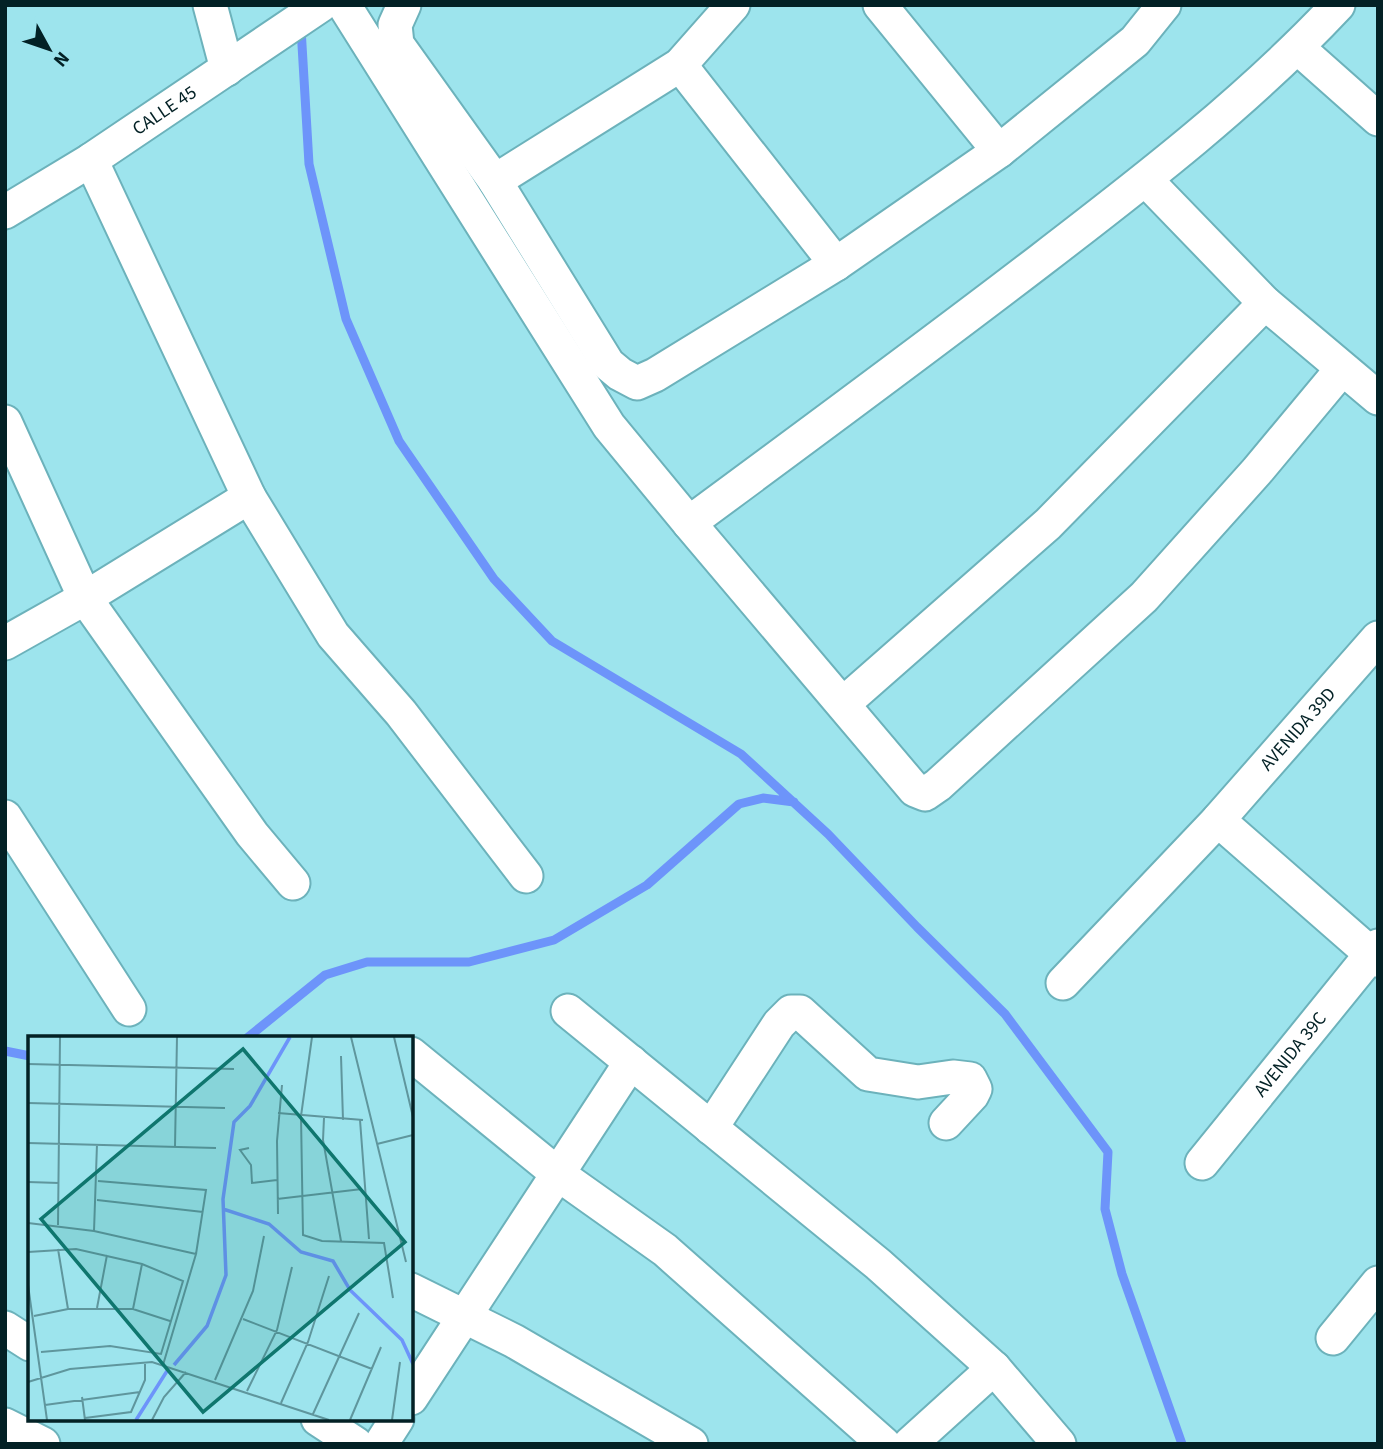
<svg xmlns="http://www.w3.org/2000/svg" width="1383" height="1449" font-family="'Source Sans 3',sans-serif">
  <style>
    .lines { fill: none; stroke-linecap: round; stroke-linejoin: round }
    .stream { stroke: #6d94fa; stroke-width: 9 }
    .street-casing { stroke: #6cb2bb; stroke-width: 37 }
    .street { stroke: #fff; stroke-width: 33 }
    .labels { text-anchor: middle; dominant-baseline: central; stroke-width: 5; stroke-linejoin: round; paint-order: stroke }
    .street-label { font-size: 19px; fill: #032125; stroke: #9de4ed }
    .inset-river { fill: none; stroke: #6d94fa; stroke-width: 3.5 }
    .inset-road { fill: none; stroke: #5f969d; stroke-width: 2 }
    .view { fill: #0f766e; fill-opacity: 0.15; stroke: #0f766e; stroke-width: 3.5 }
    .inset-edge { fill: none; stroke: #032125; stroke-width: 3.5 }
  </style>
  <rect width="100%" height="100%" fill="#9de4ed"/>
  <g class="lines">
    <path class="stream" d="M301 28 309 164 346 319 399 441 494 579 552 641 741 754 828 834 917 927 1005 1014 1108 1152 1105 1209 1122 1274 1182 1444
      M247 1038 325 975 367 962H469L554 940 647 885 739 804 763 798 794 802
      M5 1051 30 1056"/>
    <g class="street-casing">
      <g id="street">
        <path d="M210 5 227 69"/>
        <path d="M344 5 609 426 689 523C807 436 925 349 1041 260 1144 181 1249 100 1338 5"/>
        <path d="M404 5 395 25 397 44 495 181 608 364 620 374 637 383 655 375 836 264 999 151 1135 41 1164 5"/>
        <path d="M880 5 999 151"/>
        <path d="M1298 48 1378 119"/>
        <path d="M680 65 836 264"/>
        <path d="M91 160 249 497 333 635 401 713 526 876"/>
        <path d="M1146 180 1265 303 1378 398"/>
        <path d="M495 181 680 65 733 5"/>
        <path id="s1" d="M5 212 91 160 321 5"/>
        <path d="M5 422 85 598 252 834 293 883"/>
        <path d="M689 523 915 790 925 794 938 785 1144 597 1257 471 1342 369"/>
        <path d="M5 643 85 598 249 497"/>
        <path d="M843 704 1048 524 1265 303"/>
        <path d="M5 817 129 1009"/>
        <path d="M1218 820 1378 960"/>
        <path id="s2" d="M1063 983 1218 820 1378 638"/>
        <path d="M568 1011 878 1264 994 1368 1059 1444"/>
        <path d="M411 1054 558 1174 665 1250 884 1444"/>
        <path d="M711 1128 779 1024 791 1012H800L868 1074 918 1082 953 1077 970 1079 975 1089 972 1095 946 1123"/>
        <path id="s3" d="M1202 1163 1378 946"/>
        <path d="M411 1290 514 1341 691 1444"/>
        <path d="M5 1328 30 1344"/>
        <path d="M1333 1338 1378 1283"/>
        <path d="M411 1398 631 1062"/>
        <path d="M318 1419 356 1444"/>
        <path d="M5 1425 43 1444"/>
        <path d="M381 1444 397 1419"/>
        <path d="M910 1444 994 1368"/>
      </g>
    </g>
    <use href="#street" class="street"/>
  </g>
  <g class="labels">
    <g class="street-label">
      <text stroke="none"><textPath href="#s1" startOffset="189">CALLE 45</textPath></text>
      <text stroke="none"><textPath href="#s2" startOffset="346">AVENIDA 39D</textPath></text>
      <text stroke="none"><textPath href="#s3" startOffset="140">AVENIDA 39C</textPath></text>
    </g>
  </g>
  <g transform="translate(28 1036)">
    <rect width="385" height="385" fill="#9de4ed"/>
    <path class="inset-river" d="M195 173 241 188 273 216 305 225 322 254 374 304 385 328M146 329 179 290 198 239 195 163 206 86 222 70 262 1M108 384 139 335"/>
    <path class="inset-road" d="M284 1 273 80 275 199 294 205 356 207 365 262M323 1 378 226M366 1 385 81M313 20 315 84M0 28 206 33M0 67 197 72M250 77 335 84M296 82 295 104 313 205M332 84 341 203M0 107 188 112M349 108 385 99M147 110 149 1M221 112 212 114 223 129 224 147 249 144M70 145 178 154 168 218M0 146 31 147M249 163 334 153M69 164 175 176M250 178 249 105 254 49M0 187 66 195 168 218 135 329M30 189 32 1M66 195 69 108M30 213 40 273M0 216 48 213 114 228 155 245 133 318 82 310 13 316M0 249 19 384M69 272 79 219M105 273 114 228M6 280 40 273H105L142 285M215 283 344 333M187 344 225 255 236 200M0 346 42 333 124 326 301 384M219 355 249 294 264 231M54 361 57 384M253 367 280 306 301 240M17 369 112 356M285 378 331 277M57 382 103 376 117 344V326M124 384 136 361 158 336M322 384 353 311M364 384 372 326"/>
    <path class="view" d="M215 13 377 206 175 376 13 183Z"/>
    <rect width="385" height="385" class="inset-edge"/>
  </g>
  <rect width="1383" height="1449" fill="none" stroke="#032125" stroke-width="14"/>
  <g transform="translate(49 49) rotate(130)" stroke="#9de4ed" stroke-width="5" paint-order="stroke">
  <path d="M0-5L12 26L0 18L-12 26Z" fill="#032125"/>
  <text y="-10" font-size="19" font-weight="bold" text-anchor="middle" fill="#032125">N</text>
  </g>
</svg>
